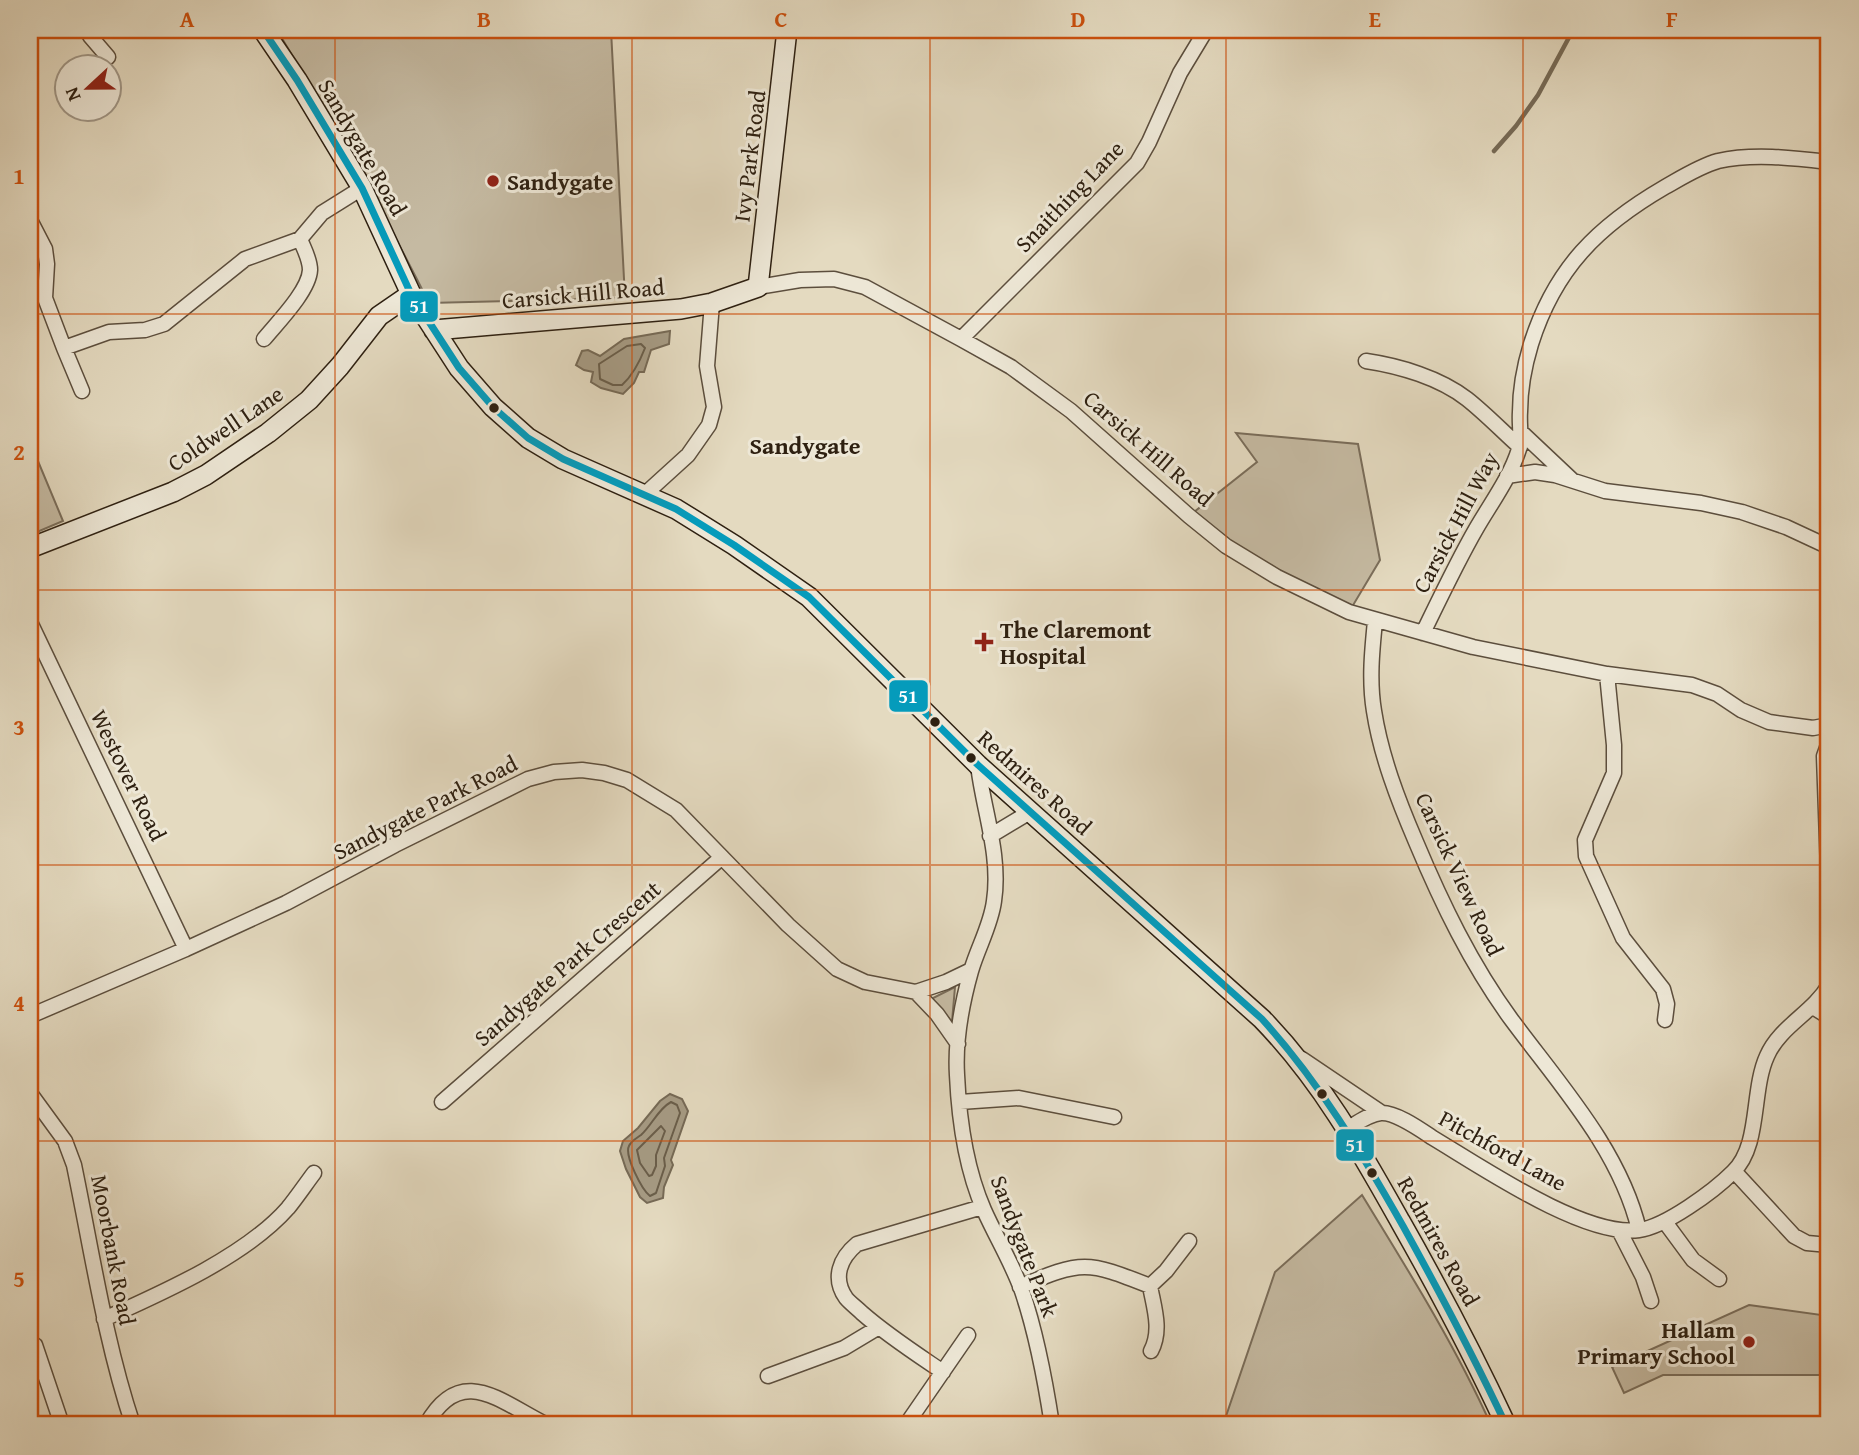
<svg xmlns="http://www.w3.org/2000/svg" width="1859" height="1455" font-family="'Gentium Book Plus',serif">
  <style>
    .green { fill: #c5baa2; stroke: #7a6d5a; stroke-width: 2 }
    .water { fill: #a69b84; stroke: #766a56; stroke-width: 2 }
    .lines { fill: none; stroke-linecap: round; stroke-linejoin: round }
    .shore { stroke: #6a5e4a; stroke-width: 2 }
    .stream { stroke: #766a56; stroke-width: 4.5 }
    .street-casing { stroke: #5c4e3d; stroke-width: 17 }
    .secondary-casing { stroke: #2e2011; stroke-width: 22 }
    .street { stroke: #ede7d6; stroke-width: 14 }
    .secondary { stroke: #ede7d6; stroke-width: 19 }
    .bus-1-casing { stroke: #ede7d6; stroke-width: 12 }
    .bus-1 { stroke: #059bbb; stroke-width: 7 }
    .grid { fill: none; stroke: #cc500d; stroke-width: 2; stroke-opacity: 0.55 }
    .poi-dot { fill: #8f2418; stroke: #ede7d6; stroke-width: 2.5 }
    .bus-dot { fill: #2e2011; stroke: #ede7d6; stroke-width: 2.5 }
    .labels { text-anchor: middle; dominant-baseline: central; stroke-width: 6; stroke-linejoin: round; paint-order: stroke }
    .street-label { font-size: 23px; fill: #2e2011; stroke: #ede7d6 }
    .poi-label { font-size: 23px; font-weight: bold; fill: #2e2011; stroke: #ede7d6; text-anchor: start }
    .neighbourhood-label { font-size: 24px; font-weight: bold; fill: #2e2011; stroke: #ede7d6 }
    .line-badge { stroke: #ede7d6; stroke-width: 2.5 }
    .badge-label { font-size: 19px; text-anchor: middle; font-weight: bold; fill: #fff }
    .neatline { fill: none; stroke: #cc500d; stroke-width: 2.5 }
    .grid-label { font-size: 23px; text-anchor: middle; font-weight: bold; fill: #cc500d }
  </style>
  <rect width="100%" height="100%" fill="#e4dac0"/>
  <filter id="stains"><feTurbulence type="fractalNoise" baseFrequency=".00286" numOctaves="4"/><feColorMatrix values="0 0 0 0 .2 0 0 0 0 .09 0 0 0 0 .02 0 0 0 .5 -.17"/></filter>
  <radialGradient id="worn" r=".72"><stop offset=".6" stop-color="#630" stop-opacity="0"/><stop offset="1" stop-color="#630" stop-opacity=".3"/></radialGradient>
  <path class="green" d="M277 30H611L625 298 429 303C382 209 331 120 277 30Z
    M1236 433 1358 444 1380 560 1349 612 1189 516 1257 462Z
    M30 442 63 521 30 535Z
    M955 987 952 1022 931 999Z
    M1362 1195C1408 1270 1455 1345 1491 1425H1223L1275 1272Z
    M1749 1305 1829 1316V1375H1663L1624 1393 1612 1367Z"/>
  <path class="water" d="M670 331 669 344 651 350 644 372H639L634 383 623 394 601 388 591 382 593 372 584 370 576 365 582 351 588 350 600 356 624 339Z
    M670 1094 682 1099 688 1111 671 1160 673 1165 664 1187 663 1198 647 1203 640 1197 626 1169 620 1151 623 1141 638 1128 660 1101Z"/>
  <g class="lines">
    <path class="shore" d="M641 344 645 348C640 361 632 376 622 385H613L600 379 599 364 627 346Z
      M671 1102 677 1105 680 1113 664 1158 665 1166 656 1193 650 1196C642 1190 624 1155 629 1146 631 1141 637 1138 641 1135 652 1125 658 1109 671 1102Z
      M661 1126 665 1131 656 1155V1166L652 1175 649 1176 640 1163 637 1150Z"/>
    <path class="stream" d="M1494 151 1516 126 1538 95 1573 30"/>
    <g class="street-casing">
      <path id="street" d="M90 36 108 57
        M30 220 45 249 47 264 45 298 64 348 109 332 145 330 164 324 245 259 300 239 322 213 362 188
        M758 287 800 280 834 279 865 287 961 339 1011 367 1071 411 1189 516 1226 546 1277 577 1349 612 1473 647 1607 674 1692 685 1717 694 1741 710 1769 722 1813 728 1829 725
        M264 339C277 323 309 291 310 270 310 259 304 249 300 239
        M961 339 1137 163 1149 142 1180 73 1206 30
        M64 348 82 391
        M1366 361C1400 366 1440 378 1467 399 1486 414 1502 431 1520 447
        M1520 431 1572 480
        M1507 476 1535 472 1555 475 1605 491 1701 503 1742 512 1786 527 1829 547
        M644 495 688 455 709 425 714 407 707 366 712 303
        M1375 621C1372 651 1369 681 1374 711 1381 756 1398 800 1416 842 1442 904 1471 964 1511 1019 1559 1084 1620 1150 1639 1230
        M30 622 186 949
        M1423 633C1440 598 1457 562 1476 529 1491 503 1510 478 1519 449 1522 438 1519 424 1520 412 1520 388 1524 367 1531 344 1555 268 1598 226 1665 187 1681 178 1700 166 1718 161 1753 153 1794 158 1829 162
        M1607 674 1614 745V773L1585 840 1586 856 1623 938 1663 989 1667 1004 1665 1020
        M1829 742 1824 756 1829 898
        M978 765C983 809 1001 855 994 901 991 925 978 947 971 971 962 1003 955 1042 957 1075 959 1119 966 1169 984 1210 996 1237 1012 1263 1022 1291 1037 1335 1045 1379 1052 1425
        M990 836 1030 812
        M916 992 937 1014 958 1044
        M1813 1007 1829 1017
        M30 1016 186 949 286 903 395 845 528 779 554 772 582 770 604 773 627 780 676 810 788 925 837 969 865 982 916 992 946 982 971 970
        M1302 1059 1382 1113
        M30 1093 65 1141 74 1165C92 1252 105 1341 133 1425
        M442 1102 722 857
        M960 1102 1019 1098 1114 1117
        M1347 1129C1357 1123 1369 1114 1381 1113 1396 1112 1421 1130 1433 1138 1480 1166 1585 1238 1639 1230 1665 1227 1714 1191 1733 1172 1761 1145 1751 1091 1767 1056 1780 1026 1813 1013 1829 985
        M1734 1171 1794 1236 1807 1243 1829 1245
        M1665 1222 1693 1260 1719 1279
        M1620 1232 1643 1277 1651 1301
        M1150 1286C1154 1308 1162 1330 1151 1351
        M1020 1287C1082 1260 1087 1261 1150 1286L1166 1271 1189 1241
        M104 1319C162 1293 246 1256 288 1208 297 1197 305 1185 314 1173
        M35 1345 62 1425
        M943 1372C915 1353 887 1335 862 1313 857 1308 850 1303 846 1298 832 1278 840 1258 857 1244L982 1207
        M768 1376 844 1348 879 1327
        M426 1425C461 1362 500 1402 547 1425
        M906 1425 968 1335"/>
    </g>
    <g class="secondary-casing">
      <path id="secondary" d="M263 30 297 80 362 188 411 294 459 368 493 407 528 438 563 459 676 509 734 545 809 597 978 765 1262 1019C1321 1080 1359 1148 1400 1221 1438 1288 1474 1356 1506 1425
        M434 330 681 309 712 303 758 287 787 30
        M30 548 173 492 206 475 268 433 309 400 340 366 379 316 411 294"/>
    </g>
    <use href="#street" class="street"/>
    <use href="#secondary" class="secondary"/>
    <g class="bus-1-casing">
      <path id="bus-1" d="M263 30 297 80 362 188 411 294 459 368 493 407 528 438 563 459 676 509 734 545 809 597 978 765 1262 1019C1319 1082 1361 1152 1403 1226 1439 1291 1474 1357 1506 1425"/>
    </g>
    <use href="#bus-1" class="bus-1"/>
  </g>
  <path class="grid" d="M335 30V1425M632 30V1425M930 30V1425M1226 30V1425M1523 30V1425M30 314H1829M30 590H1829M30 865H1829M30 1141H1829"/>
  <g class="poi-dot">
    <circle cx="493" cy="181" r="7"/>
    <path d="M980.5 631.5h7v7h7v7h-7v7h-7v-7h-7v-7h7z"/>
    <circle cx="1749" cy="1342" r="7"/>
  </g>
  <g class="bus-dot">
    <circle cx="494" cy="408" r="6"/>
    <circle cx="935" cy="722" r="6"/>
    <circle cx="971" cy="758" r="6"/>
    <circle cx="1322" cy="1094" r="6"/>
    <circle cx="1372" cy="1173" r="6"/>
  </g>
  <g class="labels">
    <g class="street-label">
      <text transform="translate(363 147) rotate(60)">Sandygate Road</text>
      <text transform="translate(749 156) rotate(-83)">Ivy Park Road</text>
      <text transform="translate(1069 196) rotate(-46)">Snaithing Lane</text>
      <text transform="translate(583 293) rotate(-5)">Carsick Hill Road</text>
      <text transform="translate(225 428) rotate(-34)">Coldwell Lane</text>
      <text transform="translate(1149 448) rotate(41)">Carsick Hill Road</text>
      <text transform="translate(1455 522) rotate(-62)">Carsick Hill Way</text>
      <text transform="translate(129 775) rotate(64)">Westover Road</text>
      <text transform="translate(1035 782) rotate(42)">Redmires Road</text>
      <text transform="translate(425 807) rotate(-27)">Sandygate Park Road</text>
      <text transform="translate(1460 874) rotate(65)">Carsick View Road</text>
      <text transform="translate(567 963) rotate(-41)">Sandygate Park Crescent</text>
      <text transform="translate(1503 1150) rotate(29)">Pitchford Lane</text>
      <text transform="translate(1439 1241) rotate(61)">Redmires Road</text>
      <text transform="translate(1025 1246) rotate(69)">Sandygate Park</text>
      <text transform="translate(114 1250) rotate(79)">Moorbank Road</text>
    </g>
    <g class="poi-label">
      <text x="507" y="181">Sandygate</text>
      <text x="1000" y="629">The Claremont<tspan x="1000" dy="26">Hospital</tspan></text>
      <text x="1735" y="1329" text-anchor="end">Hallam<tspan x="1735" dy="26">Primary School</tspan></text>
    </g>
    <g class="neighbourhood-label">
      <text x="805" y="445">Sandygate</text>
    </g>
  </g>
  <g class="line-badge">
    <rect x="399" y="290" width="40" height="33" rx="7" fill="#059bbb"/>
    <rect x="888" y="679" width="41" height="34" rx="7" fill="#059bbb"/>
    <rect x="1335" y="1128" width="40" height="34" rx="7" fill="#059bbb"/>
  </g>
  <g class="badge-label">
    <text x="419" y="313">51</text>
    <text x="908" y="703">51</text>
    <text x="1355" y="1152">51</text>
  </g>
  <rect width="1859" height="1455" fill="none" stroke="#e4dac0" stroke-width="77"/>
  <g transform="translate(88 88) rotate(248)"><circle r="33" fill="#ede7d6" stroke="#a19787" stroke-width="2"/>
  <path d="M0-5L12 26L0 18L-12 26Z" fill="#8f2418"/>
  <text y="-10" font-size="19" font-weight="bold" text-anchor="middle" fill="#2e2011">N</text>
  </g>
  <rect x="38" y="38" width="1782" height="1378" class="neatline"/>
  <g class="grid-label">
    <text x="187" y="27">A</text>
    <text x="484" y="27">B</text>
    <text x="781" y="27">C</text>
    <text x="1078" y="27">D</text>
    <text x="1375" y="27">E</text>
    <text x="1672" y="27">F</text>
    <text x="19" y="184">1</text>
    <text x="19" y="460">2</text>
    <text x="19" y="735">3</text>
    <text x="19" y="1011">4</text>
    <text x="19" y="1287">5</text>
  </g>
  <rect width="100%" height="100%" filter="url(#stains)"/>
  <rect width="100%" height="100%" fill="url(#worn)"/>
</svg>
